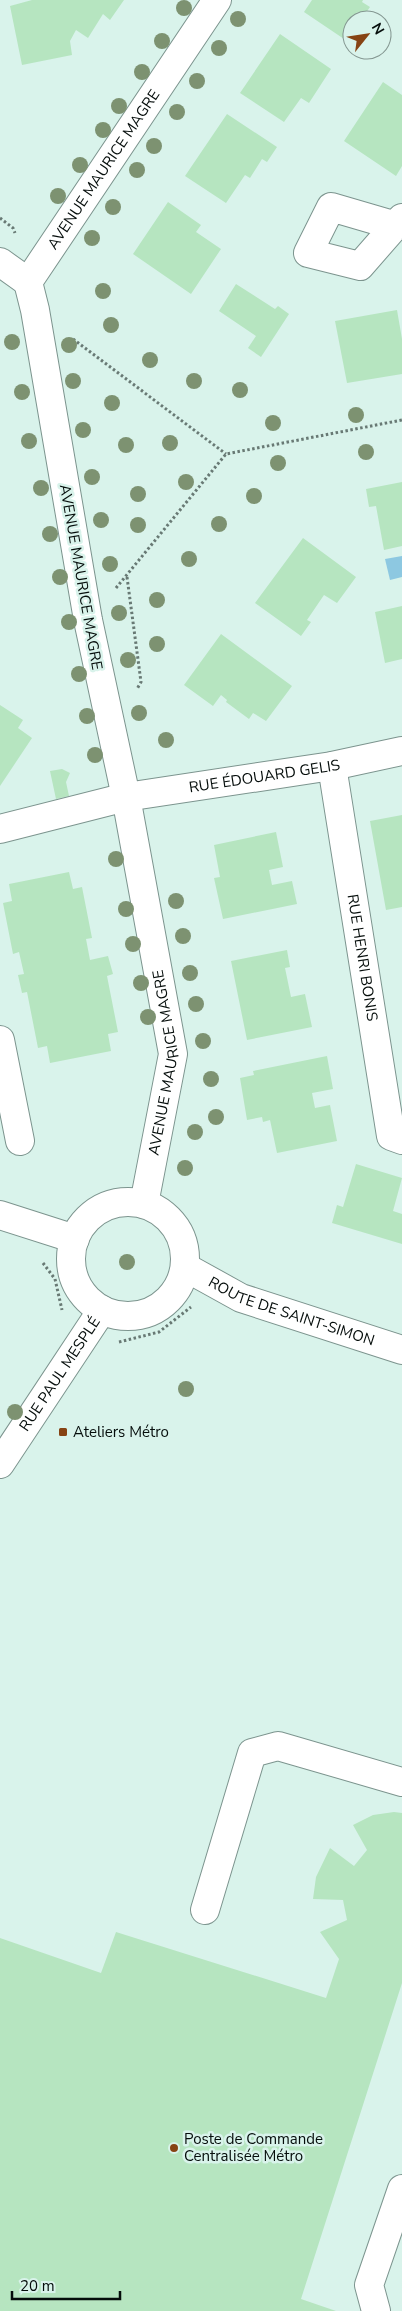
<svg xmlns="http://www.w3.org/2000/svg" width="402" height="2311" font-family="'Nunito Sans',sans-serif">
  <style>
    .water { fill: #8dc8e1 }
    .building { fill: #b6e5c0 }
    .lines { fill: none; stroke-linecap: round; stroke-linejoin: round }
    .minor-casing { stroke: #7c948e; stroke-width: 30 }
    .path { stroke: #687974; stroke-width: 3; stroke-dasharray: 2.5 2.5; stroke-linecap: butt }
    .minor { stroke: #fff; stroke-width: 28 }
    .tree { fill: #7d9271 }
    .poi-dot { fill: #864313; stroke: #d9f3eb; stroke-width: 2 }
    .labels { text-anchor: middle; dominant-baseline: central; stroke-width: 5; stroke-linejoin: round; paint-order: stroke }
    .street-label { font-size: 15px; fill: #050d0b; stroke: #d9f3eb }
    .poi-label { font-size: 15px; fill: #050d0b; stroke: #d9f3eb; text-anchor: start }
  </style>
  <rect width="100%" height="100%" fill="#d9f3eb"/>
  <path class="water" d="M402 556V577L390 580 385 559Z"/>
  <path class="building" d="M32 0H124L110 20 103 14 88 38 76 30 70 41 72 55 22 65 10 6Z
    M312 0H363L362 2 370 7 361 20H352V33L347 41 304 12Z
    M280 34 331 69 309 103 301 98 284 122 240 93Z
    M383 82 402 95V166L396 176 344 141Z
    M227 114 277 147 267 162 262 159 250 178 245 175 226 203 185 176Z
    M168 202 201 225 196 232 221 249 191 294 133 254Z
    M236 284 275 309 278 306 289 314 261 357 248 348 256 336 219 311Z
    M397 310 402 339V374L347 383 335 321Z
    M402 482V546L384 550 376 506 369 507 366 489Z
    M303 538 356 577 337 603 324 595 307 620 311 622 301 636 255 603Z
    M402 606V659L385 663 375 612Z
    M221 634 292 686 266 721 253 713 249 719 226 702 227 700 221 695 213 706 184 685Z
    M0 705 23 720 18 728 32 738 0 786Z
    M62 769 70 773 66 782 69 796 56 799 50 771Z
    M402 815V907L386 910 370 821Z
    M276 832 283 867 269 870 272 885 292 881 297 904 223 919 214 878 220 877 214 845Z
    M69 872 73 889 82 887 92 938 86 939 90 960 108 956 113 974 107 976 118 1032 108 1034 111 1051 50 1063 47 1046 38 1048 27 992 22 993 18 975 24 974 19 952 13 954 3 903 12 901 9 884Z
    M287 950 290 967 285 968 291 997 305 994 312 1027 247 1040 231 961Z
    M327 1056 333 1089 312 1093 315 1108 330 1105 337 1141 277 1153 270 1120 263 1122 262 1117 247 1120 240 1078 254 1075 253 1071Z
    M356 1164 402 1178 393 1211 402 1214V1244L332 1223 337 1205 343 1207Z
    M394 1812 402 1813V1983L301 2299 336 2311H0V1938L101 1973 116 1932 326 1998 339 1959 320 1932 347 1920 343 1900 313 1899 316 1877 330 1848 354 1866 367 1850 353 1825 373 1815Z"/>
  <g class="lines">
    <g class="minor-casing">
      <g id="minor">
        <path d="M396 226 331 207 308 253 360 266 402 218"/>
        <path d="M0 262 28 282"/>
        <path id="s1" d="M332 766 391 1136 402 1140"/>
        <path id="s2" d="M0 829 126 797 332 766 402 751"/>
        <path d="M0 1040 20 1141"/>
        <circle cx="128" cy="1259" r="57"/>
        <path id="s3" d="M144 1204 173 1054 126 797 88 620 35 310 28 282 217 0"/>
        <path d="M0 1215 75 1239"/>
        <path id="s4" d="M185 1267 241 1298 402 1350"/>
        <path id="s5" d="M0 1464 102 1310"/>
        <path d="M205 1910 252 1753 278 1746 402 1782"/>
        <path d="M376 2311 369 2285 402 2189"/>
      </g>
    </g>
    <path class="path" d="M0 218 13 228 15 233
      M73 339 226 454
      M127 577 141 682 137 689
      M116 588 226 454 402 420
      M43 1263 55 1279 62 1310
      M119 1342 159 1332 191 1307"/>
    <use href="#minor" class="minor"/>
  </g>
  <g class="tree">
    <circle cx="184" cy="8" r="8"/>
    <circle cx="238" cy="19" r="8"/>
    <circle cx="162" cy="41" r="8"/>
    <circle cx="219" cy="48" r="8"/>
    <circle cx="142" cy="72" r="8"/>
    <circle cx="197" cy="81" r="8"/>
    <circle cx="119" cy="106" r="8"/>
    <circle cx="177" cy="112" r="8"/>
    <circle cx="103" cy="130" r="8"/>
    <circle cx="154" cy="146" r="8"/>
    <circle cx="80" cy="165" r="8"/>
    <circle cx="137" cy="170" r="8"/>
    <circle cx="58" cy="196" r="8"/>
    <circle cx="113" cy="207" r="8"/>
    <circle cx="92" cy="238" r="8"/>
    <circle cx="103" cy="291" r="8"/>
    <circle cx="111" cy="325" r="8"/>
    <circle cx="12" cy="342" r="8"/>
    <circle cx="69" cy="345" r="8"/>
    <circle cx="150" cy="360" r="8"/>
    <circle cx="73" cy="381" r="8"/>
    <circle cx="194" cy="381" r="8"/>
    <circle cx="240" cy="390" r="8"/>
    <circle cx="22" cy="392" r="8"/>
    <circle cx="112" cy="403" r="8"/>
    <circle cx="356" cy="415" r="8"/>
    <circle cx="273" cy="423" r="8"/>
    <circle cx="83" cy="430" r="8"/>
    <circle cx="29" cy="441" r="8"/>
    <circle cx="170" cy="443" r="8"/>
    <circle cx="126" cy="445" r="8"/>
    <circle cx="366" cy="452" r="8"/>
    <circle cx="278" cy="463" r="8"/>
    <circle cx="92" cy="477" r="8"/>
    <circle cx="186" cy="482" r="8"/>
    <circle cx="41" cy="488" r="8"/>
    <circle cx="138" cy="494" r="8"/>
    <circle cx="254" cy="496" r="8"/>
    <circle cx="101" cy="520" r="8"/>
    <circle cx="219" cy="524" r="8"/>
    <circle cx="138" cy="525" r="8"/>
    <circle cx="50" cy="534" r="8"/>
    <circle cx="189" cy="559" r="8"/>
    <circle cx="110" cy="564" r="8"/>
    <circle cx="60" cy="577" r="8"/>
    <circle cx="157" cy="600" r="8"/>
    <circle cx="119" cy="613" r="8"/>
    <circle cx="69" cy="622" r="8"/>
    <circle cx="157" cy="644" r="8"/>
    <circle cx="128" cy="660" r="8"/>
    <circle cx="79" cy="674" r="8"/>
    <circle cx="139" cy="713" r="8"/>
    <circle cx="87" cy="716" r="8"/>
    <circle cx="166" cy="740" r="8"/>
    <circle cx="95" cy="755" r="8"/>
    <circle cx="116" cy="859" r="8"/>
    <circle cx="176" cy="901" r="8"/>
    <circle cx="126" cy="909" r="8"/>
    <circle cx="183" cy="936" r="8"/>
    <circle cx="133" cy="944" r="8"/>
    <circle cx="190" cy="973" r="8"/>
    <circle cx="141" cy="983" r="8"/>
    <circle cx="196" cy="1004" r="8"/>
    <circle cx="148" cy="1017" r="8"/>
    <circle cx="203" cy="1041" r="8"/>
    <circle cx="211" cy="1079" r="8"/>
    <circle cx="216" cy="1117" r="8"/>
    <circle cx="195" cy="1132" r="8"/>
    <circle cx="185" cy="1168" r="8"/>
    <circle cx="127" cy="1262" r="8"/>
    <circle cx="186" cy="1389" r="8"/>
    <circle cx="15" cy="1412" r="8"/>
  </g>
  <g class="poi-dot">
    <rect x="58" y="1427" width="10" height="10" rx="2.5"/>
    <circle cx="174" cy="2148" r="5"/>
  </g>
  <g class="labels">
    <g class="street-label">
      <text stroke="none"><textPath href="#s3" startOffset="1074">AVENUE MAURICE MAGRE</textPath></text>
      <text transform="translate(81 577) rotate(80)">AVENUE MAURICE MAGRE</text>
      <text stroke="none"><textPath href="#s2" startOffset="270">RUE ÉDOUARD GELIS</textPath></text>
      <text stroke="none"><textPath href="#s1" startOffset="194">RUE HENRI BONIS</textPath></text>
      <text stroke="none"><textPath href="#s3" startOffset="144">AVENUE MAURICE MAGRE</textPath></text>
      <text stroke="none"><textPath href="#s4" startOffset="116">ROUTE DE SAINT-SIMON</textPath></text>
      <text stroke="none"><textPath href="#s5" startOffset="108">RUE PAUL MESPLÉ</textPath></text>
    </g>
    <g class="poi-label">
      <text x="73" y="1432">Ateliers Métro</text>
      <text x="184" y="2139">Poste de Commande<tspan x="184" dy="17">Centralisée Métro</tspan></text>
    </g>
  </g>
  <g transform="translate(367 35) rotate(60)"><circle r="24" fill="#d9f3eb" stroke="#849791"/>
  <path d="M0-4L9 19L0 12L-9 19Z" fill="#864313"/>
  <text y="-8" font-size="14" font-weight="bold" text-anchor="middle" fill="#050d0b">N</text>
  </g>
  <path d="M12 2291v8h108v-8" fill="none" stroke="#050d0b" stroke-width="2.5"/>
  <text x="20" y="2291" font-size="15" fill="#050d0b" stroke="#d9f3eb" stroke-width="4" paint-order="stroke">20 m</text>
</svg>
